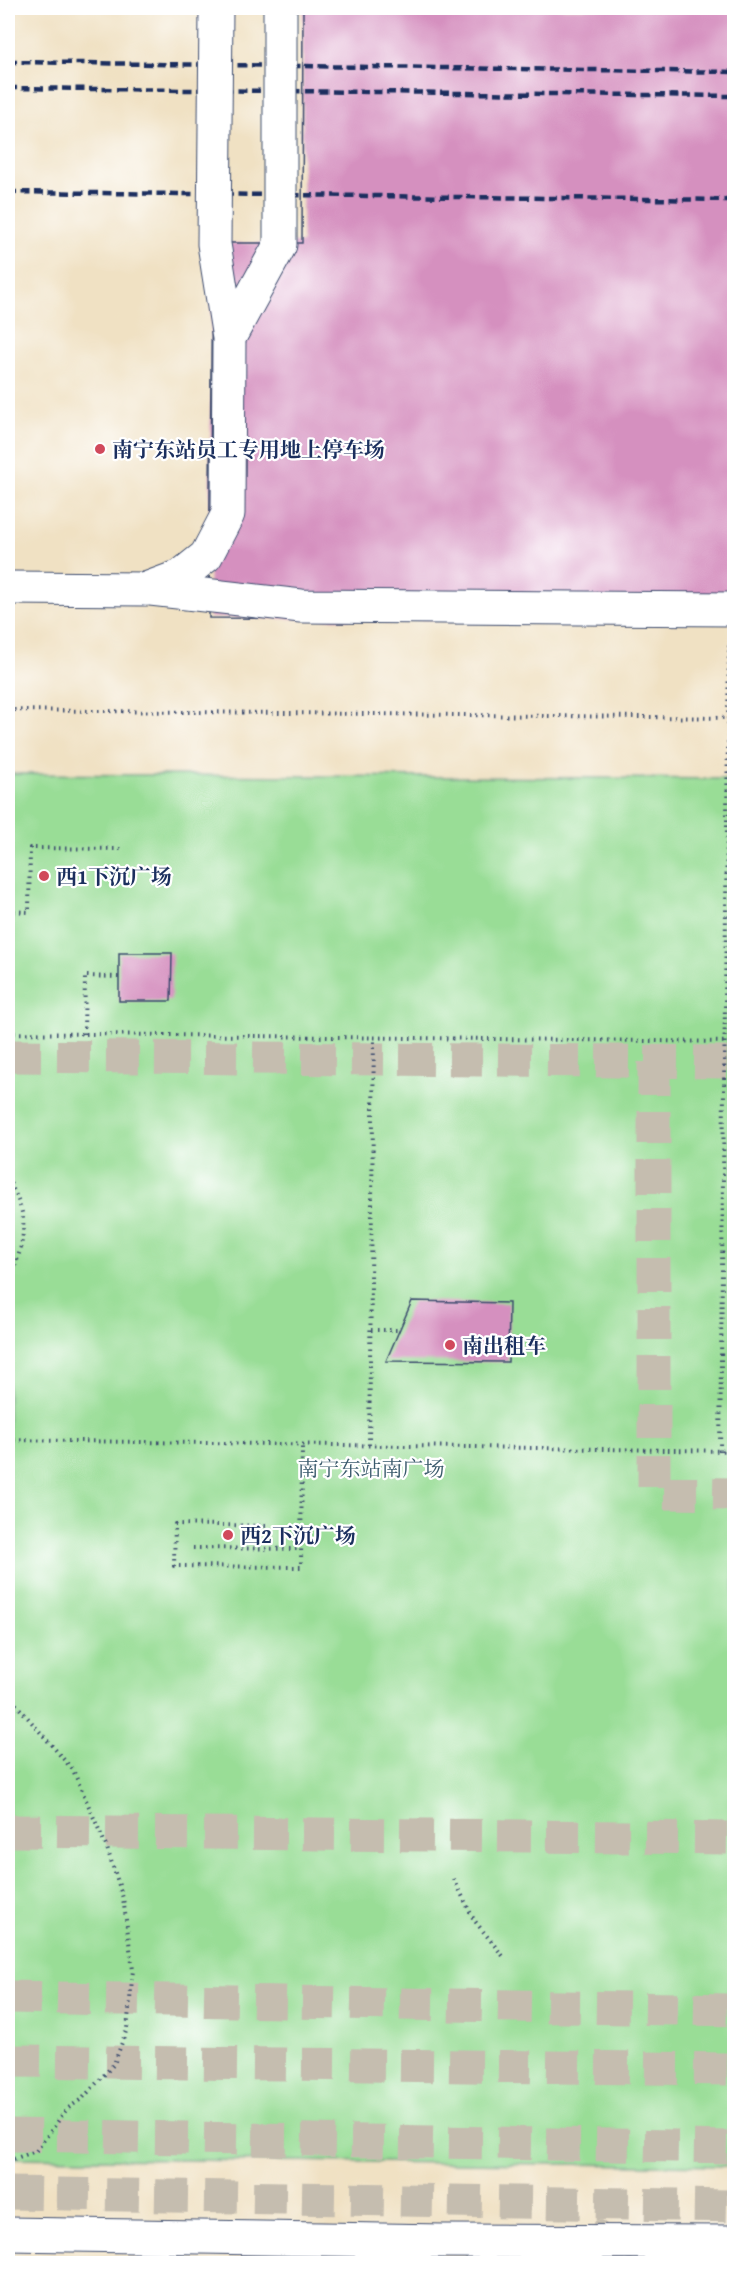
<svg xmlns="http://www.w3.org/2000/svg" width="742" height="2271" font-family="'Gentium Book Plus','Noto Serif SC',serif">
  <style>
    .green { fill: #99dd96; stroke: #5a867a; stroke-width: 1.5 }
    .building { fill: #d590bf }
    .lines { fill: none; stroke-linecap: round; stroke-linejoin: round }
    .minor-tunnel { stroke: #c5bdaf; stroke-width: 33; stroke-dasharray: 33 16; stroke-linecap: butt }
    .major-tunnel { stroke: #c5bdaf; stroke-width: 33; stroke-dasharray: 33 16; stroke-linecap: butt }
    .highway-tunnel { stroke: #c5bdaf; stroke-width: 33; stroke-dasharray: 33 16; stroke-linecap: butt }
    .minor-casing { stroke: #3b4a6d; stroke-width: 35 }
    .path { stroke: #3b4a6d; stroke-width: 4; stroke-dasharray: 1.5 4.5; stroke-linecap: butt }
    .minor { stroke: #fff; stroke-width: 33 }
    .rail { stroke: #1b2f5e; stroke-width: 4.5; stroke-dasharray: 9 4.5; stroke-linecap: butt }
    .minor-bridge-casing { stroke: #3b4a6d; stroke-width: 35; stroke-linecap: butt }
    .path-bridge { stroke: #3b4a6d; stroke-width: 4; stroke-dasharray: 1.5 4.5; stroke-linecap: butt }
    .minor-bridge { stroke: #fff; stroke-width: 33 }
    .poi-dot { fill: #d1495b; stroke: #fff; stroke-width: 2 }
    .labels { text-anchor: middle; dominant-baseline: central; stroke-width: 4.5; stroke-linejoin: round; paint-order: stroke }
    .poi-label { font-size: 21px; font-weight: bold; fill: #1b2f5e; stroke: #fff; text-anchor: start }
    .park-label { font-size: 21px; fill: #3a5a6c; stroke: #fff }
  </style>
  <rect width="100%" height="100%" fill="#fff"/>
  <filter id="ink" filterUnits="userSpaceOnUse"><feTurbulence type="fractalNoise" baseFrequency=".0167" numOctaves="2"/><feDisplacementMap in="SourceGraphic" scale="12" xChannelSelector="R" yChannelSelector="G"/><feConvolveMatrix kernelMatrix="1 2 1 2 8 2 1 2 1" color-interpolation-filters="sRGB"/></filter>
  <filter id="wash" filterUnits="userSpaceOnUse"><feTurbulence type="fractalNoise" baseFrequency=".008" numOctaves="4" result="noise"/><feDisplacementMap in="SourceGraphic" scale="24" xChannelSelector="R" yChannelSelector="G"/><feGaussianBlur stdDeviation="1.35" result="paint"/><feColorMatrix in="noise" values="0 0 0 0 0 0 0 0 0 0 0 0 0 0 0 0 0 1.4 0 .05"/><feComposite in="paint" operator="in"/></filter>
  <g filter="url(#wash)">
    <rect width="100%" height="100%" fill="#f0e1c3"/>
    <path class="green" d="M8 774 734 779V2166L8 2158Z"/>
    <g id="blocks">
      <path class="building" d="M303 8H734V621L209 618 212 243H302Z
        M119 953H172L171 1001H119Z
        M412 1301 509 1303 508 1362 386 1361Z"/>
    </g>
  </g>
  <g filter="url(#ink)">
    <use href="#blocks" fill-opacity="0" stroke="#3b4a6d" stroke-width="1.5"/>
    <g class="lines">
      <path class="minor-tunnel" d="M8 1056 734 1062
        M654 1062V1493L734 1494
        M8 1831 734 1838"/>
      <path class="major-tunnel" d="M8 1997 734 2010
        M8 2193 734 2206
        M588 2230 629 2264"/>
      <path class="highway-tunnel" d="M8 2061 734 2069
        M8 2135 734 2147"/>
      <g class="minor-casing">
        <path id="minor" d="M8 588 146 589
          M8 2234 443 2241 734 2242"/>
      </g>
      <path class="path" d="M8 710 734 718
        M8 911 29 912 30 848 121 849
        M8 1033 734 1042
        M84 1034 85 976 119 977
        M8 1178C12 1188 18 1198 21 1209 28 1230 18 1263 8 1282
        M371 1330H399
        M8 1440 734 1451
        M369 1445 374 1037
        M720 1451 729 641
        M266 1526 175 1524 174 1566 301 1567 302 1445
        M193 1548 301 1549
        M454 1879 474 1920 503 1956
        M8 2161 36 2151 67 2109 83 2098"/>
      <use href="#minor" class="minor"/>
      <path class="rail" d="M8 62 734 72
        M8 88 734 96
        M8 192 734 200"/>
      <g class="minor-bridge-casing">
        <path id="minor-bridge" d="M229 338 280 245V8
          M146 589 181 576 206 556 228 514 229 338 214 244 216 8
          M151 589 301 606 734 609"/>
      </g>
      <path class="path-bridge" d="M8 1695 73 1770 107 1848 123 1898 133 1970 127 2029 114 2064 83 2098"/>
      <use href="#minor-bridge" class="minor-bridge"/>
    </g>
  </g>
  <g class="poi-dot">
    <circle cx="100" cy="449" r="6"/>
    <circle cx="44" cy="876" r="6"/>
    <circle cx="450" cy="1345" r="6"/>
    <circle cx="228" cy="1535" r="6"/>
  </g>
  <g class="labels">
    <g class="poi-label">
      <text x="112" y="449">南宁东站员工专用地上停车场</text>
      <text x="56" y="876">西1下沉广场</text>
      <text x="462" y="1345">南出租车</text>
      <text x="240" y="1535">西2下沉广场</text>
    </g>
    <g class="park-label">
      <text x="371" y="1468">南宁东站南广场</text>
    </g>
  </g>
  <rect width="742" height="2271" fill="none" stroke="#fff" stroke-width="30"/>
</svg>
